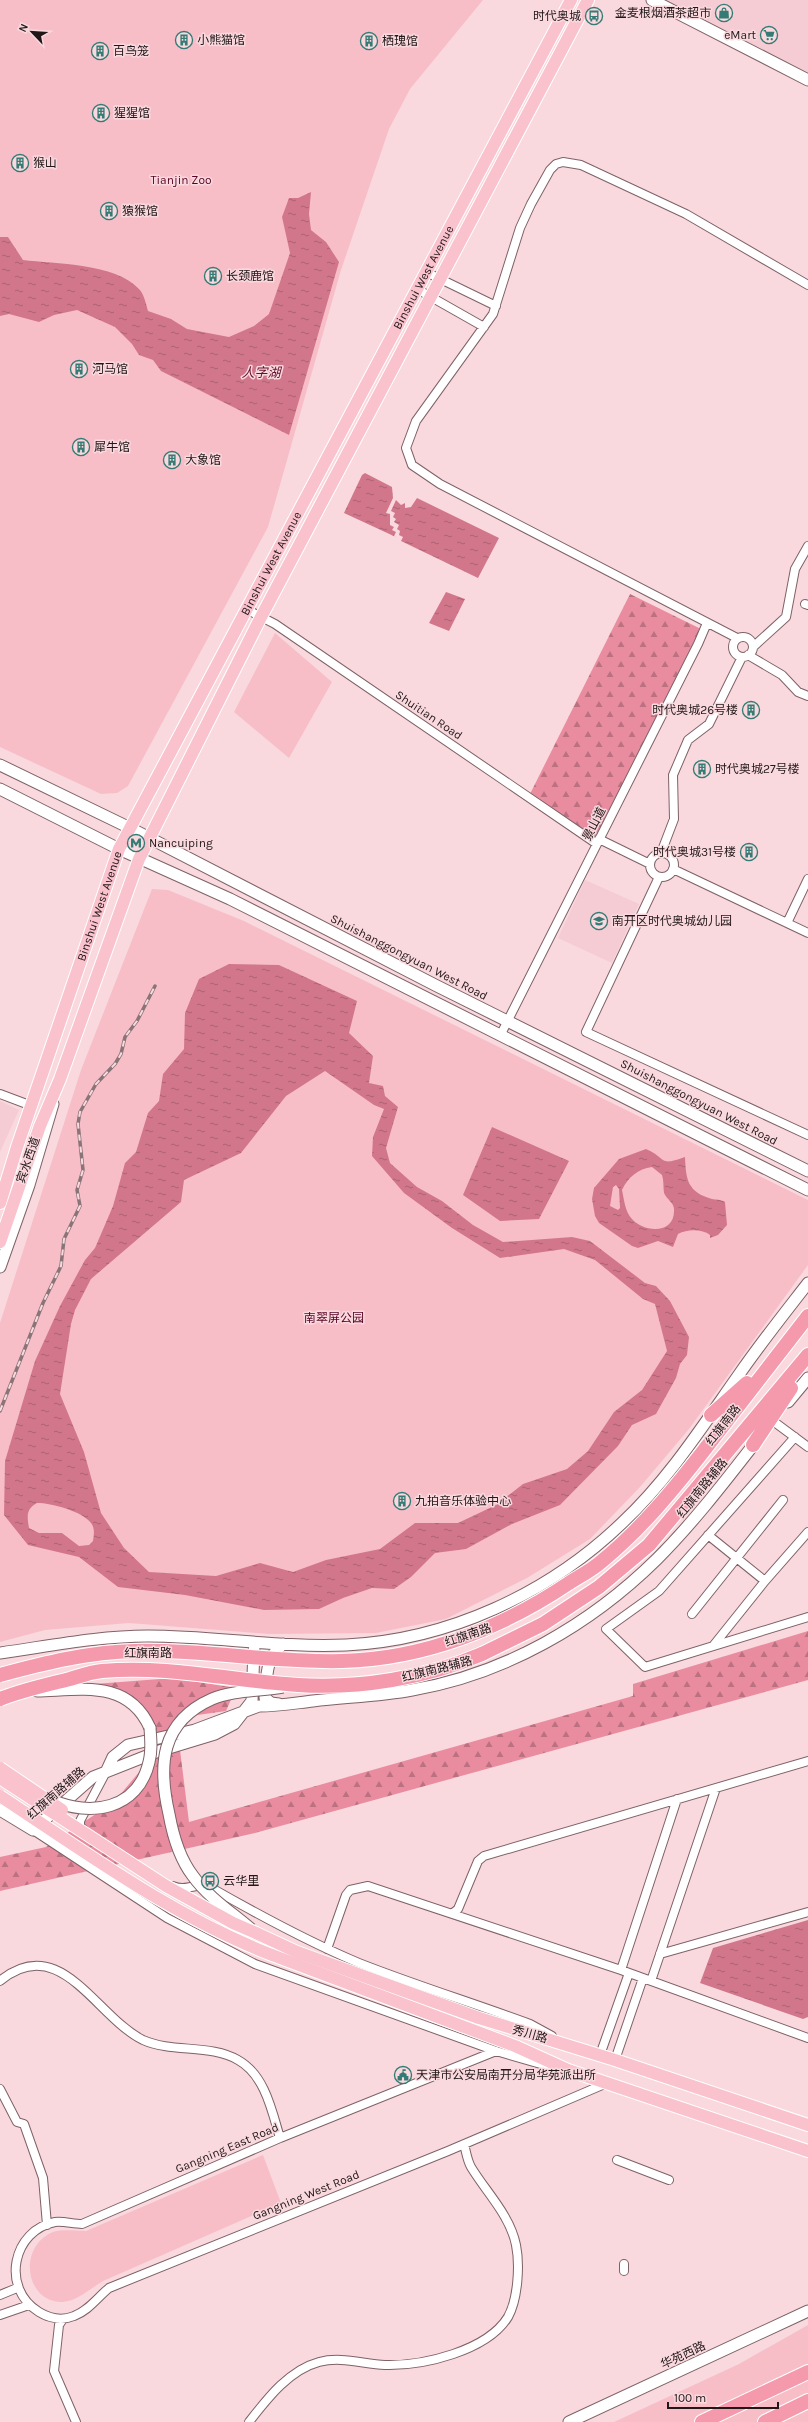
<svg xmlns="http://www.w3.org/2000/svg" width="808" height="2422" font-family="Karla,'Noto Sans SC',sans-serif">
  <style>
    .built { fill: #f5ccd3 }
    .forest { fill: url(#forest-firs) }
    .park { fill: #f8bec8 }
    .water { fill: url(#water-ripples); fill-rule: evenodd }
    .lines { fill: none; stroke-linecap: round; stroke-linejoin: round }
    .street-casing { stroke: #7e6267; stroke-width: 10 }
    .secondary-casing { stroke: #7e6267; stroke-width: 13 }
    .primary-casing { stroke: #fff; stroke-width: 14 }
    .highway-casing { stroke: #fff; stroke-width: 16 }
    .street { stroke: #fff; stroke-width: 8 }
    .secondary { stroke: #fff; stroke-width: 11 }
    .primary { stroke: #f9c2cd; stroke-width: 12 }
    .highway { stroke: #f599ac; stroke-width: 14 }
    .rail-casing { stroke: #897477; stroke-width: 3.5 }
    .rail { stroke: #f9d9de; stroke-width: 2; stroke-dasharray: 6; stroke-linecap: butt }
    .secondary-bridge-casing { stroke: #7e6267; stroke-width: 13; stroke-linecap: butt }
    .primary-bridge-casing { stroke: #fff; stroke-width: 14; stroke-linecap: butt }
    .highway-bridge-casing { stroke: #fff; stroke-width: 16; stroke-linecap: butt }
    .secondary-bridge { stroke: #fff; stroke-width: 11 }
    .primary-bridge { stroke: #f9c2cd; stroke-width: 12 }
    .highway-bridge { stroke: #f599ac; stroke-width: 14 }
    .labels { text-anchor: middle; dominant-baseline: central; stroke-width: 3; stroke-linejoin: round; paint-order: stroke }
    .poi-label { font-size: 12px; fill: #211618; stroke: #f9d9de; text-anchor: start }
    .park-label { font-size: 12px; fill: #570223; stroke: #f9d9de }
    .street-label { font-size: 12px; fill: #211618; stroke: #f9d9de }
    .water-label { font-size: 13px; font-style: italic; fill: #63112c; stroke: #f9d9de }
  </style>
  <defs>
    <pattern id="forest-firs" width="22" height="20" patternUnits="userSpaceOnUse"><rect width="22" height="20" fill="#e98c9f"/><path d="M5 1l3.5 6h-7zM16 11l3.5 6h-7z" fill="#bc7181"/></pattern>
    <pattern id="water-ripples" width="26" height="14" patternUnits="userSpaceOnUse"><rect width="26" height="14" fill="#d2778b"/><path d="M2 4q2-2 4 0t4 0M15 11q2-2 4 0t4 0" fill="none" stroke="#aa6171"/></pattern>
  </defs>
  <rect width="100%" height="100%" fill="#f9d9de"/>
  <path class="built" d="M661 0H808V75Z
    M585 880 639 904 612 963 558 938Z
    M0 1101 19 1110 0 1152Z"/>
  <path class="forest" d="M630 594 703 630 597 842 528 798Z
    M808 1631V1680L255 1833 0 1891V1857L46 1847 114 1802 140 1771 150 1739 131 1708 81 1685 173 1678 236 1688 226 1711 176 1718 189 1822 633 1696V1684Z"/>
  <path class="park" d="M0 0H483L410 89 389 129 341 270 268 527 128 786 117 793 101 794 0 747Z
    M275 633 332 682 289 758 234 712Z
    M152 889 168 890 244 921 808 1200V1265L689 1429 640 1487 590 1539 527 1578 446 1619 376 1633 269 1634 129 1623 45 1630 0 1642V1323L81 1070Z
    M263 2155 281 2203 103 2281C91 2288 77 2301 63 2302 25 2303 17 2247 53 2232 63 2229 76 2231 86 2231Z
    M808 2325V2422H614L739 2364Z"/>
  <path class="water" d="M311 192 309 214 311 230 326 242 339 262 289 435 161 371 153 360 139 355 132 344 115 327 77 310 54 315 39 322 9 314 0 316V237H8L23 260C55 264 115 263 139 289 144 294 146 304 148 311L171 319 187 329 229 337 254 326 269 314 290 253 282 217 289 198H298Z
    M365 473 392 487 393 498 386 513 390 514V525L394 527 392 530 396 532 394 536 398 538 344 513 362 475Z
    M417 498 499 538 478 578 401 541 403 537 399 535 400 531 397 529 399 525 394 522 396 519 393 517 395 513 391 511 396 500 401 505 405 503V508L411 507Z
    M446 592 465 599 449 631 429 623Z
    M229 964 279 965 357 1001 349 1033 373 1056 369 1083 383 1086 385 1096 398 1107 386 1148 390 1163 417 1187 442 1201 473 1225 503 1242 572 1237 590 1241 645 1283 656 1286 670 1301 689 1337 687 1355 680 1364 676 1378 656 1414 632 1425 618 1446 560 1505 512 1524 466 1549 435 1553 411 1577 394 1589 372 1588 343 1598 319 1609 264 1610 185 1595 118 1587 79 1557 28 1545 4 1515 5 1461 35 1361 60 1306 85 1260 95 1248 113 1206 125 1163 136 1152 148 1113 159 1101 163 1074 184 1049 185 1013 199 979ZM325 1071 374 1105 384 1109 373 1137 372 1156 404 1193 452 1228 500 1258 564 1249 595 1260 643 1299 655 1304 667 1351 642 1390 614 1412 588 1451 567 1469 523 1484 496 1505 458 1523H415L380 1549 326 1560 293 1572 260 1563 216 1576 149 1572 124 1548 101 1513 84 1452 60 1394 71 1324 75 1310 91 1279 181 1202 184 1180 241 1153 286 1096ZM37 1503C51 1503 82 1511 91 1523 95 1528 94 1535 93 1541L89 1545 79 1546 62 1533H39L29 1528C27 1516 26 1509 37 1503Z
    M492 1127 569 1161 539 1219 500 1221 463 1195Z
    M646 1149C667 1158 658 1167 685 1157 686 1179 687 1192 712 1199 716 1200 720 1199 725 1202L727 1225 718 1235 710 1238V1235C702 1229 688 1229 678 1234L673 1247 658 1241 638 1248 632 1246 599 1223 595 1216 592 1199 594 1188 619 1159ZM652 1167 662 1175C664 1181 663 1187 664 1193 667 1200 675 1203 674 1211 674 1235 643 1232 632 1219 625 1212 624 1199 622 1190 628 1177 638 1169 652 1167ZM616 1185 619 1189 620 1208 618 1210 610 1206 613 1187Z
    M808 1920V2017L803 2019 700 1983 713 1948Z"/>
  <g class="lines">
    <g class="street-casing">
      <path id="street" d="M426 272 496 306
        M417 289 484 327
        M805 604 808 605
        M246 609 275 624 597 844
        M733 647a10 10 0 1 1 20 0a10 10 0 1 1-20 0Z
        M737 638 440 484 412 465 406 448 416 421 493 314 520 228 531 204 550 170 556 164 563 162 581 165 686 214 808 285
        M753 647 786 617 795 569 808 546
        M748 655 782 675 798 692 808 696
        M599 839 650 864
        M661 853 674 819 673 775 688 740 709 724 742 657
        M650 865a12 12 0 1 1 24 0a12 12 0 1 1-24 0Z
        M673 869 808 933
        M659 877 586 1032 808 1135
        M787 923 808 879
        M501 1034 698 644 707 623
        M0 1094 32 1106
        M773 1421 808 1447
        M795 1437 659 1591 606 1629 645 1667 808 1617
        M708 1535 765 1581
        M692 1614 783 1500
        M713 1646 765 1581 808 1532
        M33 1830 167 1918 255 1964 496 2051 551 2067
        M84 1830 80 1826V1821L107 1770
        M173 1886C185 1892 196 1883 208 1886 257 1914 306 1941 359 1963 415 1985 473 2003 530 2024L552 2036
        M453 1913 458 1909 478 1861 484 1856 808 1761
        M327 1949 346 1895 350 1890 368 1886 621 1970 808 2038
        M660 1954 808 1912
        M621 1970 677 1799
        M0 1981C60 1931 96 2017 143 2040 172 2053 211 2044 238 2060 265 2075 272 2111 280 2138
        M651 1981 716 1788
        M496 2051 280 2138 82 2224C73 2224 64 2221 55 2222 13 2230 0 2288 39 2312 49 2318 62 2321 74 2316 88 2311 97 2298 109 2288L448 2151 607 2083
        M600 2055 629 1973
        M615 2060 643 1978
        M0 2089 17 2122 24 2124 43 2178 47 2225
        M617 2160 669 2180
        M624 2271V2264
        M0 2295 17 2288
        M0 2315 29 2305
        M63 2319 59 2325 54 2371 76 2422
        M249 2422C267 2399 289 2370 319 2362 341 2356 363 2364 385 2365 423 2366 487 2351 508 2317 518 2299 520 2265 516 2245 510 2215 486 2192 471 2167 467 2160 466 2151 464 2144"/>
    </g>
    <g class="secondary-casing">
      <path id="secondary" d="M652 0 808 80
        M0 765 130 828 437 986 808 1171
        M0 789 119 849 230 899 808 1190
        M0 1267 29 1185 53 1104
        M788 1402 808 1378
        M0 1653C50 1646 98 1636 148 1636 214 1636 280 1648 346 1645 448 1640 548 1594 622 1523 668 1480 702 1427 738 1376 760 1344 784 1314 808 1283
        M37 1691C81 1690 128 1679 150 1728
        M279 1704 271 1703 265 1698C267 1675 265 1659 283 1644
        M107 1770 113 1757 128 1745 195 1730 259 1706C278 1706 295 1703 313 1701 346 1697 380 1696 412 1690 505 1674 590 1625 657 1559 694 1522 726 1480 758 1439
        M0 1810 33 1830 93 1777 159 1751 215 1734 234 1724 252 1701 254 1650
        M569 2422 808 2311"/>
    </g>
    <g class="primary-casing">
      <g id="primary">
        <path id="s1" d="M0 1203 17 1147 119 849 571 0"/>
        <path d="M0 1242 40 1126 60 1079 139 859 261 617 588 0"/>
        <path d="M256 1933 297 1952 479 2018 615 2060 808 2125"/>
        <path d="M272 1955 515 2046 568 2070 808 2151"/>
      </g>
    </g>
    <g class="highway-casing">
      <path id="highway" d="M711 1415 747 1383
        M753 1445 791 1388
        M705 1449 808 1316
        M482 1654 543 1624 599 1587 649 1545 808 1355
        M702 2422 808 2372
        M765 2422 808 2401"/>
    </g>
    <use href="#street" class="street"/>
    <use href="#secondary" class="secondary"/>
    <use href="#primary" class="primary"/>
    <use href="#highway" class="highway"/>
    <g class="rail-casing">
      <path id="rail" d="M0 1411 43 1303 61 1266 64 1239 80 1206 77 1190 83 1170 78 1124 80 1112 96 1084 115 1064 121 1054 125 1037 137 1021 155 986"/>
    </g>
    <use href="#rail" class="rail"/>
    <g class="secondary-bridge-casing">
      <path id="secondary-bridge" d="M52 1800C90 1817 138 1810 149 1762 152 1751 151 1740 150 1728
        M251 1929C231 1912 208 1897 193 1876 179 1858 173 1836 169 1814 158 1766 160 1722 212 1699 233 1690 261 1691 283 1687"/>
    </g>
    <g class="primary-bridge-casing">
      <path id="primary-bridge" d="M0 1768 62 1810
        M0 1778 166 1886 233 1923 256 1933
        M0 1796C88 1854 174 1917 272 1955"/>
    </g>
    <g class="highway-bridge-casing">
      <path id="highway-bridge" d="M0 1675C44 1663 89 1652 135 1651 204 1649 273 1663 342 1661 424 1659 502 1628 569 1583 580 1576 592 1570 602 1561 641 1529 674 1489 705 1449
        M0 1699C23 1690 46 1685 70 1679 80 1676 91 1672 102 1671 168 1665 233 1681 298 1685 359 1689 426 1678 482 1654"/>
    </g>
    <use href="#secondary-bridge" class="secondary-bridge"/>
    <use href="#primary-bridge" class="primary-bridge"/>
    <use href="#highway-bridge" class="highway-bridge"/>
  </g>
  <defs>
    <g id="shop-ring" transform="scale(0.9)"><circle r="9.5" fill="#f9d9de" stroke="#337b74" stroke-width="1.5"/><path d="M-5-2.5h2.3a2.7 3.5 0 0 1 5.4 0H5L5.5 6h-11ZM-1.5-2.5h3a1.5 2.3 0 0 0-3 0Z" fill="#337b74"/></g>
    <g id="bus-ring" transform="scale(0.9)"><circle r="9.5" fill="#f9d9de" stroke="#337b74" stroke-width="1.5"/><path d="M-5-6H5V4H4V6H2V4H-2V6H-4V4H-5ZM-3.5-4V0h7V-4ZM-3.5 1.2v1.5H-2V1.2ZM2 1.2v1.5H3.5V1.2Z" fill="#337b74"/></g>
    <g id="supermarket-ring" transform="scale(0.9)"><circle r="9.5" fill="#f9d9de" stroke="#337b74" stroke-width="1.5"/><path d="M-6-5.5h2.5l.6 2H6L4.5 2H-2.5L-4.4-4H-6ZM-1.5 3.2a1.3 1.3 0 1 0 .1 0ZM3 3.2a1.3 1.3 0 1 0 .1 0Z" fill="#337b74"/></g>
    <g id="building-ring" transform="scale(0.9)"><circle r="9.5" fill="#f9d9de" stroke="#337b74" stroke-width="1.5"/><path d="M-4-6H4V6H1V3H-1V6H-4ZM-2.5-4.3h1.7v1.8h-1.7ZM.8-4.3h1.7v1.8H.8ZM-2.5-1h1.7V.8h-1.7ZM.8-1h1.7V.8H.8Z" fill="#337b74"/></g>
    <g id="metro-ring" transform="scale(0.9)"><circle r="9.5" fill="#f9d9de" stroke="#337b74" stroke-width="1.5"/><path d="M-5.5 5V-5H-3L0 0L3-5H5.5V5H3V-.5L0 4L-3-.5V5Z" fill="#337b74"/></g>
    <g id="school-ring" transform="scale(0.9)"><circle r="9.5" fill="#f9d9de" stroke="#337b74" stroke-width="1.5"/><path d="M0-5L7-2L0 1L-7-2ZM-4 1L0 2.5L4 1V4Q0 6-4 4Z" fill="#337b74"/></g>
    <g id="civic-ring" transform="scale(0.9)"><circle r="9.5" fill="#f9d9de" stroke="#337b74" stroke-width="1.5"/><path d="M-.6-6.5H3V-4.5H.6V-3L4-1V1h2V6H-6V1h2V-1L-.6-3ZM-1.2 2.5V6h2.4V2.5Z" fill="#337b74"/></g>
  </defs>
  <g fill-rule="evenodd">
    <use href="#shop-ring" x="724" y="13"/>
    <use href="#bus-ring" x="594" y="16"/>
    <use href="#supermarket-ring" x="769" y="35"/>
    <use href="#building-ring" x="184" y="40"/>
    <use href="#building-ring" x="369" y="41"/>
    <use href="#building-ring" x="100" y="51"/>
    <use href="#building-ring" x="101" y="113"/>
    <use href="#building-ring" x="20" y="163"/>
    <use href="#building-ring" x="109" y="211"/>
    <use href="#building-ring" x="213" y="276"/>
    <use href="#building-ring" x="79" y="369"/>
    <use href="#building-ring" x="81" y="447"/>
    <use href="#building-ring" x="172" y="460"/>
    <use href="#building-ring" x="751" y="710"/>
    <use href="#building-ring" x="702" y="769"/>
    <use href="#metro-ring" x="136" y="843"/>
    <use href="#building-ring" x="749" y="852"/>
    <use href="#school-ring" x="599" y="921"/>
    <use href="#building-ring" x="402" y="1501"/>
    <use href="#bus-ring" x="210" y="1881"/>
    <use href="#civic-ring" x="403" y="2075"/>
  </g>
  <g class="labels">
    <g class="poi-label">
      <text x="711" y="13" text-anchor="end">金麦根烟酒茶超市</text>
      <text x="581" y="16" text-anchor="end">时代奥城</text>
      <text x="756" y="35" text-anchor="end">eMart</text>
      <text x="197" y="40">小熊猫馆</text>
      <text x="382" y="41">栖瑰馆</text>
      <text x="113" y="51">百鸟笼</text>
      <text x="114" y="113">猩猩馆</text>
      <text x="33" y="163">猴山</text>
      <text x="122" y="211">猿猴馆</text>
      <text x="226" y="276">长颈鹿馆</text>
      <text x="92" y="369">河马馆</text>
      <text x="94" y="447">犀牛馆</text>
      <text x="185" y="460">大象馆</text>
      <text x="738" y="710" text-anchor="end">时代奥城26号楼</text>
      <text x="715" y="769">时代奥城27号楼</text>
      <text x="149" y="843">Nancuiping</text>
      <text x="736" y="852" text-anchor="end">时代奥城31号楼</text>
      <text x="612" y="921">南开区时代奥城幼儿园</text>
      <text x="415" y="1501">九拍音乐体验中心</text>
      <text x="223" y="1881">云华里</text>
      <text x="416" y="2075">天津市公安局南开分局华苑派出所</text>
    </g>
    <g class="park-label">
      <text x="181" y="180">Tianjin Zoo</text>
      <text x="334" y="1318">南翠屏公园</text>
    </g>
    <g class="street-label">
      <text stroke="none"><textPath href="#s1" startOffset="1021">Binshui West Avenue</textPath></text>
      <text stroke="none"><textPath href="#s1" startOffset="697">Binshui West Avenue</textPath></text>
      <text transform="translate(429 715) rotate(34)">Shuitian Road</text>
      <text transform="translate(594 824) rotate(-63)">景山道</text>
      <text stroke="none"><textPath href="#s1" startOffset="313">Binshui West Avenue</textPath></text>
      <text transform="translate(409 957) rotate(27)">Shuishanggongyuan West Road</text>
      <text transform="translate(699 1102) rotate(27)">Shuishanggongyuan West Road</text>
      <text transform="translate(28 1160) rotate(-71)">宾水西道</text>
      <text transform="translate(723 1425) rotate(-52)">红旗南路</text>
      <text transform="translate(702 1488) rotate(-51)">红旗南路辅路</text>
      <text transform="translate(468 1635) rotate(-19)">红旗南路</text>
      <text x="148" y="1653">红旗南路</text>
      <text transform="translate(437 1669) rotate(-14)">红旗南路辅路</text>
      <text transform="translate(56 1793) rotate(-41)">红旗南路辅路</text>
      <text transform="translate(530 2034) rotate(16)">秀川路</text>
      <text transform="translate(227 2148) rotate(-23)">Gangning East Road</text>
      <text transform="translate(306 2195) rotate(-22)">Gangning West Road</text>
      <text transform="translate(683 2355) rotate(-25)">华苑西路</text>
    </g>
    <g class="water-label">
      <text x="261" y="372">人字湖</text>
    </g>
  </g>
  <g transform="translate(32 32) rotate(295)" stroke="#f9d9de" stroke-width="3" paint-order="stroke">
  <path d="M0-3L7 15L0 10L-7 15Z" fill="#211618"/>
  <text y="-6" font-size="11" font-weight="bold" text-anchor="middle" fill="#211618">N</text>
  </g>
  <path d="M668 2402v6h110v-6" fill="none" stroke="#211618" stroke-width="2"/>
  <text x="674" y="2402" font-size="12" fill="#211618" stroke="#f9d9de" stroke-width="3" paint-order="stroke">100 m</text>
</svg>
